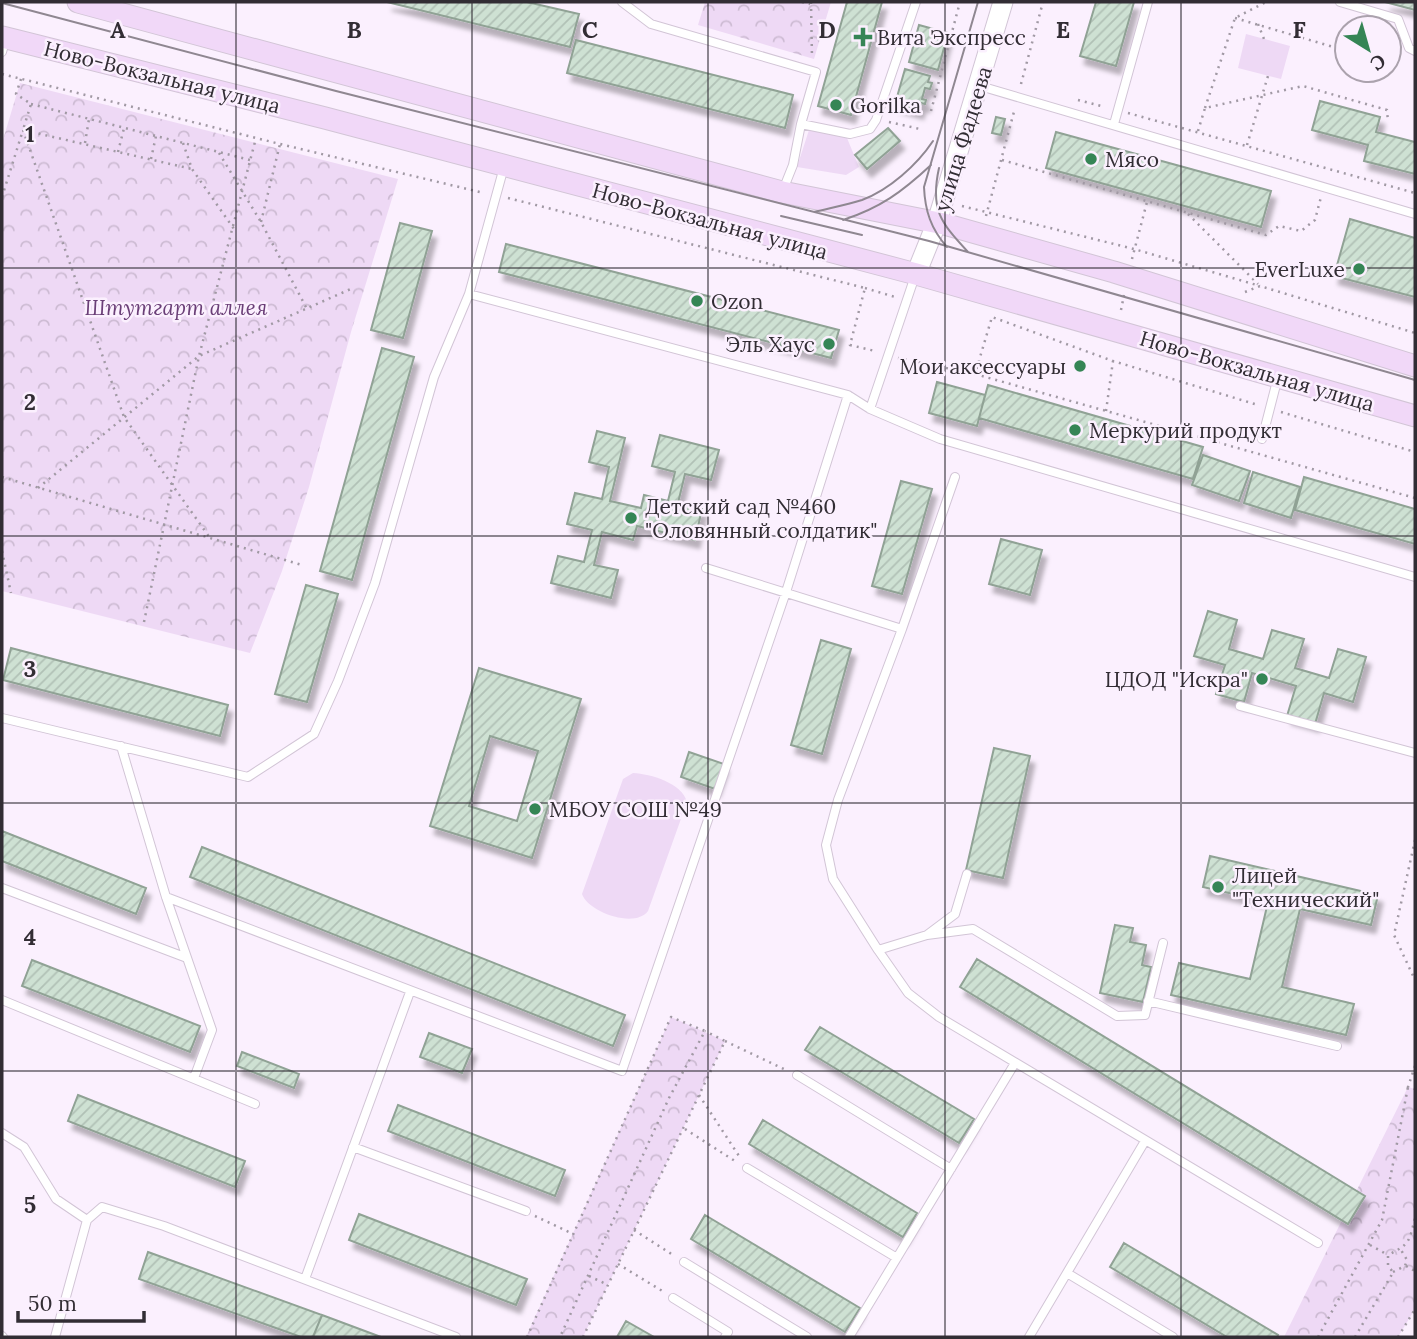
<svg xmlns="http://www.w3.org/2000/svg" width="1417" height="1339" font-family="Lora,serif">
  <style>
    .grass { fill: #eed9f5 }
    .forest { fill: url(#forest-crowns) }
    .building { fill: url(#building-hatch); stroke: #90a295; stroke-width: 2; fill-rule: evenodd; filter: url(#shadow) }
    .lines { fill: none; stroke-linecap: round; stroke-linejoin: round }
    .service-casing { stroke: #d2c5d6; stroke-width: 10 }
    .tertiary-casing { stroke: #d2c5d6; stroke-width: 21 }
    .secondary-casing { stroke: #d2c5d6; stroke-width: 23 }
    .path { stroke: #a199a4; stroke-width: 2.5; stroke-dasharray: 2 5; stroke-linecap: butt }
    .service { stroke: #fff; stroke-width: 8 }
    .tertiary { stroke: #fff; stroke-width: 19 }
    .secondary { stroke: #f1d8f8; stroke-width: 21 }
    .tram { stroke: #8f8791; stroke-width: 2 }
    .grid { fill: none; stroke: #322d34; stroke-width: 2; stroke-opacity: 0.55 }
    .poi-dot { fill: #358555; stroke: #fbf0fe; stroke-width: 2.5 }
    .labels { text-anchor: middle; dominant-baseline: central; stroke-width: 5; stroke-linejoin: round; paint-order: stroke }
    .poi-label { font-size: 21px; fill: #322d34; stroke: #fbf0fe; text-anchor: start }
    .street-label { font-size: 21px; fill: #322d34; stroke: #fbf0fe }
    .park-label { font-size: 21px; font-style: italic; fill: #6a3e77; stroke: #fbf0fe }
    .grid-label { font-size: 23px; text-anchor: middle; font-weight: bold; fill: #322d34; stroke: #fbf0fe; stroke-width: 5; stroke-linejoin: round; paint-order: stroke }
  </style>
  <defs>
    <pattern id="forest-crowns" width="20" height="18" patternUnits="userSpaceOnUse" patternTransform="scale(1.75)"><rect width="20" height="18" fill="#eed9f5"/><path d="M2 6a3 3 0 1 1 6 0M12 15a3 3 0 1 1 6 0" fill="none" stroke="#cdbbd3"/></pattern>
    <pattern id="building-hatch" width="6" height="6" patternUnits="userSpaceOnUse" patternTransform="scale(1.75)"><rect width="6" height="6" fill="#cee1d3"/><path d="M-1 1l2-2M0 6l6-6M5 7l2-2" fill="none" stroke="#b1c1b6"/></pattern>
    <filter id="shadow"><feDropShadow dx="4.5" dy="8" stdDeviation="2" flood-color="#0004"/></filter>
  </defs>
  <rect width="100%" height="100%" fill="#fbf0fe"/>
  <path class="grass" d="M1246 34 1290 46 1281 79 1238 68Z
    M809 130 847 138 859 167 846 175 797 167Z
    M633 773C651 774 682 783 687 802L648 911C635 929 588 912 582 894L623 779Z"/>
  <path class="forest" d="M705 2H831L814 59 698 25Z
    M20 83 398 179 351 332 309 487 282 571 250 653 2 591V143Z
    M671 1017 725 1041 583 1337H526Z
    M1408 1087 1415 1089V1309L1398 1337H1284Z"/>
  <path class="building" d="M387 2H527L579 14 570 47Z
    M847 2H882L851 115 818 106Z
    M1096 2H1134L1116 66 1080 56Z
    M1385 2H1415V10Z
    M919 25 948 33 938 70 909 62Z
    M576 40 793 95 785 128 567 73Z
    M905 69 930 76 928 82 932 83 930 89 925 88 922 99 926 100 925 104 921 103 919 111 895 104Z
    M1320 101 1380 117 1376 132 1415 142V174L1364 161 1368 145 1312 130Z
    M996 117 1005 119 1001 135 992 133Z
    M888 128 900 141 867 169 855 155Z
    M1056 132 1271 191 1261 227 1046 168Z
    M1350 219 1415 238V297L1334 276Z
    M400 223 432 231 403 338 371 330Z
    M506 244 839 330 831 358 499 272Z
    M382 348 414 357 352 580 320 571Z
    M937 382 985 395 977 426 929 413Z
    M988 385 1203 447 1193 479 979 418Z
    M597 431 625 438 610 501 641 508 644 495 668 501 675 472 652 466 660 435 719 450 711 480 685 474 678 503 702 509 695 540 637 526 633 540 602 532 594 565 618 570 611 598 551 583 558 556 584 562 592 530 567 524 575 493 602 499 609 467 589 462Z
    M1203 455 1250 471 1239 501 1192 485Z
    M1253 472 1300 487 1291 518 1244 503Z
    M1304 477 1415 509V544L1295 510Z
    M901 481 932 489 902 594 872 586Z
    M1001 539 1042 550 1030 595 989 584Z
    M306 585 338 594 307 702 275 694Z
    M1208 611 1237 620 1229 649 1263 659 1272 630 1304 639 1295 668 1329 678 1338 649 1366 657 1353 702 1324 693 1315 724 1287 716 1296 686 1252 673 1244 702 1216 694 1225 665 1194 656Z
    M821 640 851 649 822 754 791 745Z
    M11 648 228 705 220 736 3 680Z
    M479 668 581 699 532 858 430 826ZM490 736 538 751 517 821 469 806Z
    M994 748 1030 756 1003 878 966 870Z
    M689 752 724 764 715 789 681 777Z
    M2 831 146 888 136 914 2 861Z
    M202 847 625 1015 613 1046 190 877Z
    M1210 856 1378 895 1371 925 1300 909 1282 987 1354 1004 1346 1035 1171 995 1179 963 1250 979 1268 902 1203 887Z
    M1115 925 1133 928 1130 942 1146 945 1142 965 1151 967 1143 1002 1100 993Z
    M977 959 1365 1196 1348 1224 960 987Z
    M32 960 200 1026 190 1052 22 986Z
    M820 1027 974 1119 959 1143 805 1050Z
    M429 1033 472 1049 462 1073 420 1057Z
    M242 1052 299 1074 294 1088 237 1066Z
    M78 1095 245 1161 235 1187 68 1121Z
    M398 1105 565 1170 555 1196 388 1131Z
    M763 1120 917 1213 903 1237 749 1144Z
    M359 1214 527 1279 516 1305 349 1240Z
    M705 1215 860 1308 845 1332 691 1239Z
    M1124 1243 1278 1335 1277 1337H1227L1110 1267Z
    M148 1252 322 1315 313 1337H301L139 1279Z
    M322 1315 381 1337H313Z
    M626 1321 654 1337H617Z"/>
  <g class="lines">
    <g class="service-casing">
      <path id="service" d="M622 2 651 24 816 72 801 124 793 165 783 190
        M1340 2 1398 19 1409 48 1415 51
        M2 52 6 38
        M980 86 1415 214
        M801 124 850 134 870 129 876 120 916 2
        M1114 124 1148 2
        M469 294 848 395 870 409 940 439 1415 577
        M870 409 915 276
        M1262 439 1278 377
        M706 568 902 629 838 800 826 845 833 879 878 950 908 993 939 1017 1318 1243
        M902 629 955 477
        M1240 706 1415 753
        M2 718 248 777 314 734 338 681 375 583 434 377 469 294 504 167
        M121 746 166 897 212 1030 194 1078
        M2 888 187 958
        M166 897 622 1071 786 592 848 395
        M927 935 973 929 1117 1016 1145 1015 1163 943
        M878 950 927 935 955 914 967 874
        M2 1000 255 1104
        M1148 1001 1337 1046
        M797 1075 951 1169
        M2 1133 24 1147 56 1199 87 1220
        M353 1147 526 1211
        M747 1168 897 1258
        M684 1262 807 1337
        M1067 1273 1173 1337
        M305 1279 410 992
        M673 1298 728 1332 725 1337
        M2 1336 3 1337
        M55 1337 87 1220 102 1207 164 1226 456 1337
        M849 1337 1015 1063
        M1029 1337 1145 1141"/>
    </g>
    <g class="tertiary-casing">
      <path id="tertiary" d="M916 274 937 222 1003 2"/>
    </g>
    <g class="secondary-casing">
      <path id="secondary" d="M78 2 782 192 944 224 1114 272 1415 366
        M2 37 325 118 916 274 1415 416"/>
    </g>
    <path class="path" d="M802 2 810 4
      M811 2 812 58
      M1235 18 1347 51
      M1258 24 1264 39
      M2 74 280 144 484 193
      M21 79 16 94 31 104 23 130 192 169
      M1021 84 1043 2
      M1078 100 1105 107
      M31 104 250 160
      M1205 108 1235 18 1266 2
      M931 111 960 2
      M1128 113 1415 193
      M889 122 920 129
      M23 130 124 417 210 538
      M1198 131 1205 108 1303 86 1387 110 1388 122
      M85 143 89 119
      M183 143 192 169 234 229
      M1247 145 1268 76
      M118 152 124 128
      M219 153 261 222 307 309
      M151 159 156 136
      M1002 160 1266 235 1279 226 1301 231 1315 220 1321 197
      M2 197 23 130
      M508 198 865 288 850 345 875 351
      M962 206 1134 249 1260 286
      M1188 214 1258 284
      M986 216 1015 108
      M261 222 280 144
      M1132 259 1147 202
      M865 288 895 297
      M1245 292 1260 286 1415 333
      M1121 310 1124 295
      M898 358 975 374 992 317 1113 361 1258 405
      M975 374 1415 498
      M1106 411 1113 361
      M1281 412 1415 452
      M2 477 302 565
      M38 488 199 356 353 288
      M2 551 11 593
      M144 622 199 356 256 138
      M1415 840 1394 935 1415 980
      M725 1041 786 1070
      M1415 1066 1408 1087 1415 1089
      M699 1095 741 1159
      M685 1129 738 1163
      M535 1216 573 1234
      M634 1230 673 1255
      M1370 1245 1388 1255
      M618 1264 664 1292
      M1406 1266 1415 1271
      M1393 1272 1405 1266 1407 1260 1401 1250
      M589 1276 608 1285
      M527 1337 671 1017 705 1031 669 1098 560 1337
      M583 1337 725 1041 705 1031
      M1318 1337 1382 1220 1408 1087
      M1355 1337 1391 1276 1393 1272 1388 1266V1255C1410 1244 1409 1242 1415 1218
      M1398 1337 1415 1309"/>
    <use href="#service" class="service"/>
    <use href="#tertiary" class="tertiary"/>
    <use href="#secondary" class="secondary"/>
    <path class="tram" d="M2 3 336 91 929 241 1415 380
      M939 168C930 209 940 222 968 252
      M814 212C830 208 846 205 862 200 889 190 917 165 933 141
      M781 216 862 235
      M843 220C880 208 902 192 931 165
      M947 247C931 229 925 211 924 187L978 2"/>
  </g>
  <path class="grid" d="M236 2V1337M472 2V1337M708 2V1337M945 2V1337M1181 2V1337M2 268H1415M2 536H1415M2 803H1415M2 1071H1415"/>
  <g class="poi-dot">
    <path d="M859.5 26.5h7v7h7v7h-7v7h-7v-7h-7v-7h7z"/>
    <circle cx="836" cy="105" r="7"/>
    <circle cx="1091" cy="159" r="7"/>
    <circle cx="1359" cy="269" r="7"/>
    <circle cx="697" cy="301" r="7"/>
    <circle cx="829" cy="344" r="7"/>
    <circle cx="1080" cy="366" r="7"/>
    <circle cx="1075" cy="430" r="7"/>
    <circle cx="631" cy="518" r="7"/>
    <circle cx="1262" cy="679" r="7"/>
    <circle cx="535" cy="809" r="7"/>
    <circle cx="1218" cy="887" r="7"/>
  </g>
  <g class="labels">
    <g class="poi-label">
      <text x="877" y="37">Вита Экспресс</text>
      <text x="850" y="105">Gorilka</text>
      <text x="1105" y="159">Мясо</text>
      <text x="1345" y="269" text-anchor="end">EverLuxe</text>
      <text x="711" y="301">Ozon</text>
      <text x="815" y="344" text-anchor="end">Эль Хаус</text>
      <text x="1066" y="366" text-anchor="end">Мои аксессуары</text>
      <text x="1089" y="430">Меркурий продукт</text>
      <text x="645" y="506">Детский сад №460<tspan x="645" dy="24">"Оловянный солдатик"</tspan></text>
      <text x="1248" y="679" text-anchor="end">ЦДОД "Искра"</text>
      <text x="549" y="809">МБОУ СОШ №49</text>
      <text x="1232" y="875">Лицей<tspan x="1232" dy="24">"Технический"</tspan></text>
    </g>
    <g class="street-label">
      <text transform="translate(162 77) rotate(14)">Ново-Вокзальная улица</text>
      <text transform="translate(963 139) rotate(-73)">улица Фадеева</text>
      <text transform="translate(710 221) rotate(15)">Ново-Вокзальная улица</text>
      <text transform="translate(1257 371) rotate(16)">Ново-Вокзальная улица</text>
    </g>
    <g class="park-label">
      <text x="176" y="307">Штутгарт аллея</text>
    </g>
  </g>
  <g class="grid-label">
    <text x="118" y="38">A</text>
    <text x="354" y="38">B</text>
    <text x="590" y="38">C</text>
    <text x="827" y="38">D</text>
    <text x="1063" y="38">E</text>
    <text x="1299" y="38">F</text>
    <text x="30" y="142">1</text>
    <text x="30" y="410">2</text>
    <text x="30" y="677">3</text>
    <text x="30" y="945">4</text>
    <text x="30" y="1213">5</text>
  </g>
  <rect width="1417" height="1339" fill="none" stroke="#322d34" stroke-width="7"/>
  <g transform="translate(1368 49) rotate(143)"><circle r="33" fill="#fbf0fe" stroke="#aba2ad" stroke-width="2"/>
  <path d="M0-5L12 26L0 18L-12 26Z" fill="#358555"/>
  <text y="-10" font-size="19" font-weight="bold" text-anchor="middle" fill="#322d34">С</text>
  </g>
  <path d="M18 1311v10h126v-10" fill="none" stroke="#322d34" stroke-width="3.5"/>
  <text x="28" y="1311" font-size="21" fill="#322d34" stroke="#fbf0fe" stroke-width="5" paint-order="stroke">50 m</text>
</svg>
